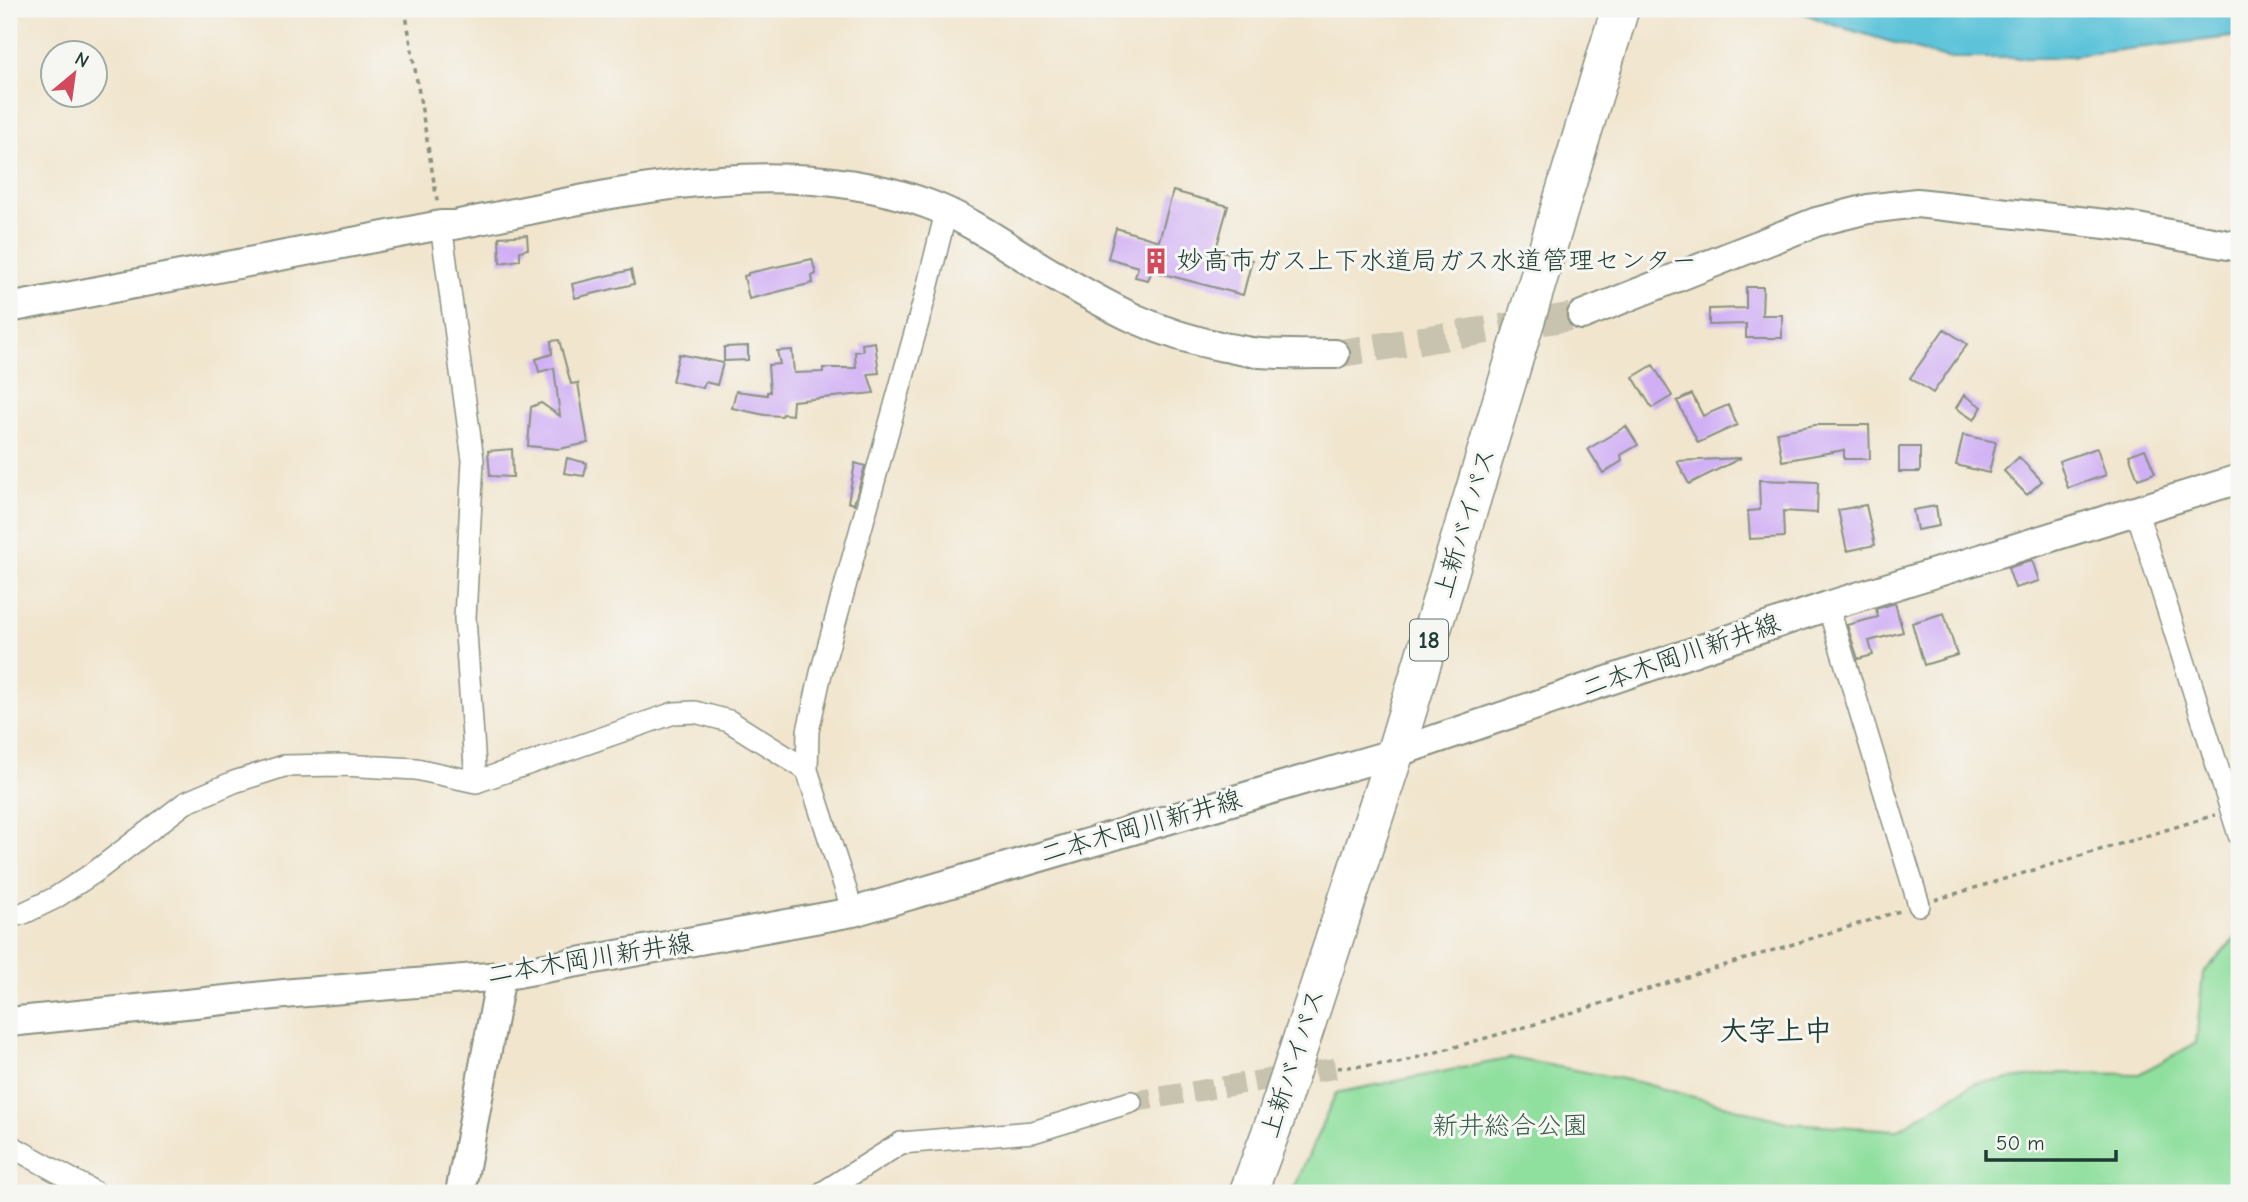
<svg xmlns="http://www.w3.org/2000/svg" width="2248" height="1202" font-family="'Comic Neue','Klee One',sans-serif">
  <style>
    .green { fill: #8fdf9e; stroke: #578e69; stroke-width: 2 }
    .water { fill: #5cc3d9; stroke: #3e8086; stroke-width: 2 }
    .building { fill: #d0aff5 }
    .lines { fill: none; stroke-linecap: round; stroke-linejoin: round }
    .street-tunnel { stroke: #c7c3ae; stroke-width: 21; stroke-dasharray: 21 10; stroke-linecap: butt }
    .secondary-tunnel { stroke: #c7c3ae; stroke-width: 28; stroke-dasharray: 28 14; stroke-linecap: butt }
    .street-casing { stroke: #889180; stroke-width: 24 }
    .secondary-casing { stroke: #889180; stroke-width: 32 }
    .highway-casing { stroke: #889180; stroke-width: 40 }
    .path { stroke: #889180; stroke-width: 3.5; stroke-dasharray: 5 5; stroke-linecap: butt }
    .street { stroke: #fff; stroke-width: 21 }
    .secondary { stroke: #fff; stroke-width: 28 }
    .highway { stroke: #fff; stroke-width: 37 }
    .labels { text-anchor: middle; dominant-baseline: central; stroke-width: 6; stroke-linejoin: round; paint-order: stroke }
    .shield { fill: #f6f6f2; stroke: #60746d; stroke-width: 2 }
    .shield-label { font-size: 24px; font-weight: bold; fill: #1f3d34 }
    .poi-label { font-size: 26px; fill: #1f3d34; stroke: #f6f6f2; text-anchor: start }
    .street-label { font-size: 26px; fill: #1f3d34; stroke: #f6f6f2 }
    .park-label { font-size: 26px; fill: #355d49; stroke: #f6f6f2 }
    .neighbourhood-label { font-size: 28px; font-weight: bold; fill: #1f3d34; stroke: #f6f6f2 }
  </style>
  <rect width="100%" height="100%" fill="#f6f6f2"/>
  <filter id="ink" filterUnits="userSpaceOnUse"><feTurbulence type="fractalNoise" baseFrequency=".0143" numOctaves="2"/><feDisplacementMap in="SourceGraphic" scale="14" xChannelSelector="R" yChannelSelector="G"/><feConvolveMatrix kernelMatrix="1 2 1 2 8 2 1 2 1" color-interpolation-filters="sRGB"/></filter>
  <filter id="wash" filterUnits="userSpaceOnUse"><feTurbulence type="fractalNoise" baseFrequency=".00686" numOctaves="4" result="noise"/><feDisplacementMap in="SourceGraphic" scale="28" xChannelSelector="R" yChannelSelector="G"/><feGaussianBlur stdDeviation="1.57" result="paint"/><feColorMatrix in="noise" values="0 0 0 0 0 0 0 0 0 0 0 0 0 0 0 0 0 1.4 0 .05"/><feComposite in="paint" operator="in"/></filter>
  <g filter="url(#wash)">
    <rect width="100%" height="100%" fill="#f1e5cd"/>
    <path class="green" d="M2239 934V1193H1292L1336 1093 1512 1058 1638 1082 1791 1123 1897 1130 1975 1083 2061 1073 2139 1074 2196 1043 2203 973Z"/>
    <path class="water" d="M1794 9H2239V36L2052 58H1946L1830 24Z"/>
    <g id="blocks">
      <path class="building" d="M1173 191 1228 206 1216 249 1252 260 1243 295 1152 271 1148 280 1135 277 1138 267 1108 258 1116 228 1159 241Z
        M527 235 528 249 520 251V260L500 263 499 237Z
        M812 259 816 274 812 276 813 283 749 299 744 276 748 275V273Z
        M631 270 634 284 575 298 572 284Z
        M1746 287H1763L1762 315H1782V338H1746V324L1709 325V309L1746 308Z
        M1944 329 1967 344 1933 393 1910 378Z
        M559 340 571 384 578 383 588 443 559 449 528 446 531 407 541 403 560 416 554 368 539 372 536 359 552 354 551 341Z
        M875 342 879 373 868 374 874 393 793 401 792 415 783 414 782 416 765 415 732 408 736 391 767 395V392H770L768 365 780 364 777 351 792 350 794 373 823 372V368H856L855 352 863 351 862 344Z
        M748 346V360L724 361V347Z
        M679 354 723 363 717 385 705 382 703 388 672 381Z
        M1653 365 1672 396 1652 408 1633 377Z
        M1692 394 1703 416 1728 405 1737 425 1698 443 1677 401Z
        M1964 395 1982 407 1974 420 1956 408Z
        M1815 425H1869L1870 459H1844V450L1782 461 1777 432Z
        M1626 426 1638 445 1621 455 1622 461 1603 473 1588 449Z
        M1963 435 1996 442 1989 473 1956 465Z
        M1899 447H1920V472H1899Z
        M2097 448 2106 475 2068 488 2059 461Z
        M512 449 513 477 490 476 488 451Z
        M2145 449 2155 473 2138 479 2129 455Z
        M2019 457 2042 481 2027 495 2004 471Z
        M567 458 587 463 584 476 564 473Z
        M1741 458 1689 484 1677 461Z
        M855 463 865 466 854 504 848 502Z
        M1759 480 1818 482 1817 513 1783 511 1784 537 1750 539 1748 511 1760 510Z
        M1866 505 1875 545 1847 551 1838 510Z
        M1936 506 1939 526 1917 530 1913 510Z
        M2032 560 2039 581 2015 588 2008 568Z
        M1895 603 1903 632 1869 641 1873 655 1858 659 1847 625 1878 617 1876 609Z
        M1944 613 1957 655 1924 665 1912 623Z"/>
    </g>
  </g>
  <g filter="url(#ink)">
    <use href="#blocks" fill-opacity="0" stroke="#889180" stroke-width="2"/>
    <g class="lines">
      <path class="street-tunnel" d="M1131 1102 1337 1068"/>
      <path class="secondary-tunnel" d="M1335 354 1582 315"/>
      <g class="street-casing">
        <path id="street" d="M441 225 473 460 465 618 476 782
          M2136 509 2239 835
          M1828 606 1919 905
          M853 912 807 770 808 731 821 673 925 297 946 212
          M9 917 24 913 55 898 95 872 185 803 234 782 284 766 342 765 416 769 476 782 674 713 695 712 729 721 807 770
          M9 1145 96 1193
          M822 1193 901 1143 1033 1132 1131 1102"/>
      </g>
      <g class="secondary-casing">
        <path id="secondary" d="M9 308 441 225H454C606 196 772 149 925 203 971 219 1012 251 1054 275 1112 309 1157 334 1224 347 1236 349 1248 352 1260 353 1285 355 1310 354 1335 354
          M1582 315 1816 222 1868 209 1917 203 2132 227 2239 247
          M9 1022 294 993 501 976 853 912 1395 753 1828 606 2239 479
          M460 1193 501 976"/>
      </g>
      <g class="highway-casing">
        <path id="highway" d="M1248 1193 1275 1121 1395 753 1620 9"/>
      </g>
      <path class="path" d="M405 9 438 206
        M1935 900 2215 815
        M1337 1068 1398 1063 1532 1025 1900 911
        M2152 1193 2172 1191 2183 1193"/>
      <use href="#street" class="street"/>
      <use href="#secondary" class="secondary"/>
      <use href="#highway" class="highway"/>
    </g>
  </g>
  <defs>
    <g id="building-bare" transform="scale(2.1)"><path d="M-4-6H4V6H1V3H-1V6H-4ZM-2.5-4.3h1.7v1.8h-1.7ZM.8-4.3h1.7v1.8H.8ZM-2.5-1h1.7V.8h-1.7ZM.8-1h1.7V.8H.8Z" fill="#d1495b" stroke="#f6f6f2" stroke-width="2.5" paint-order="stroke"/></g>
  </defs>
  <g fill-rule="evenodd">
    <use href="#building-bare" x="1156" y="261"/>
  </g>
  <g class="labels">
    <rect class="shield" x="1410" y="619.5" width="38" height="41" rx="5"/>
    <g class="shield-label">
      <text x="1429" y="640">18</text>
    </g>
    <g class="poi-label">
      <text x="1177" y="261">妙高市ガス上下水道局ガス水道管理センター</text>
    </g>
    <g class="street-label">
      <text transform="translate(1465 523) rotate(-73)">上新バイパス</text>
      <text transform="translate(1681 656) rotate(-19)">二本木岡川新井線</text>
      <text transform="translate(1141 827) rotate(-16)">二本木岡川新井線</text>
      <text transform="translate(590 959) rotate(-9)">二本木岡川新井線</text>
      <text transform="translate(1293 1063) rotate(-72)">上新バイパス</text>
    </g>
    <g class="park-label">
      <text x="1510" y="1126">新井総合公園</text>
    </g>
    <g class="neighbourhood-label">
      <text x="1776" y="1031">大字上中</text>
    </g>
  </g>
  <rect width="2248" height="1202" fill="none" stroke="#f6f6f2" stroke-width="35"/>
  <g transform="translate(74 74) rotate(29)"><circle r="33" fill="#f6f6f2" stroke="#a0aca6" stroke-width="2"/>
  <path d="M0-5L12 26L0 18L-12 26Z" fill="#d1495b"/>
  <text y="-10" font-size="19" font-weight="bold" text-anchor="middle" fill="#1f3d34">N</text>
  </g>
  <path d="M1986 1150v10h130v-10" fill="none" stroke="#1f3d34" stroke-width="3.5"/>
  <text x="1996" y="1150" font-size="21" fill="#1f3d34" stroke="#f6f6f2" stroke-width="5" paint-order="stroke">50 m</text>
</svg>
